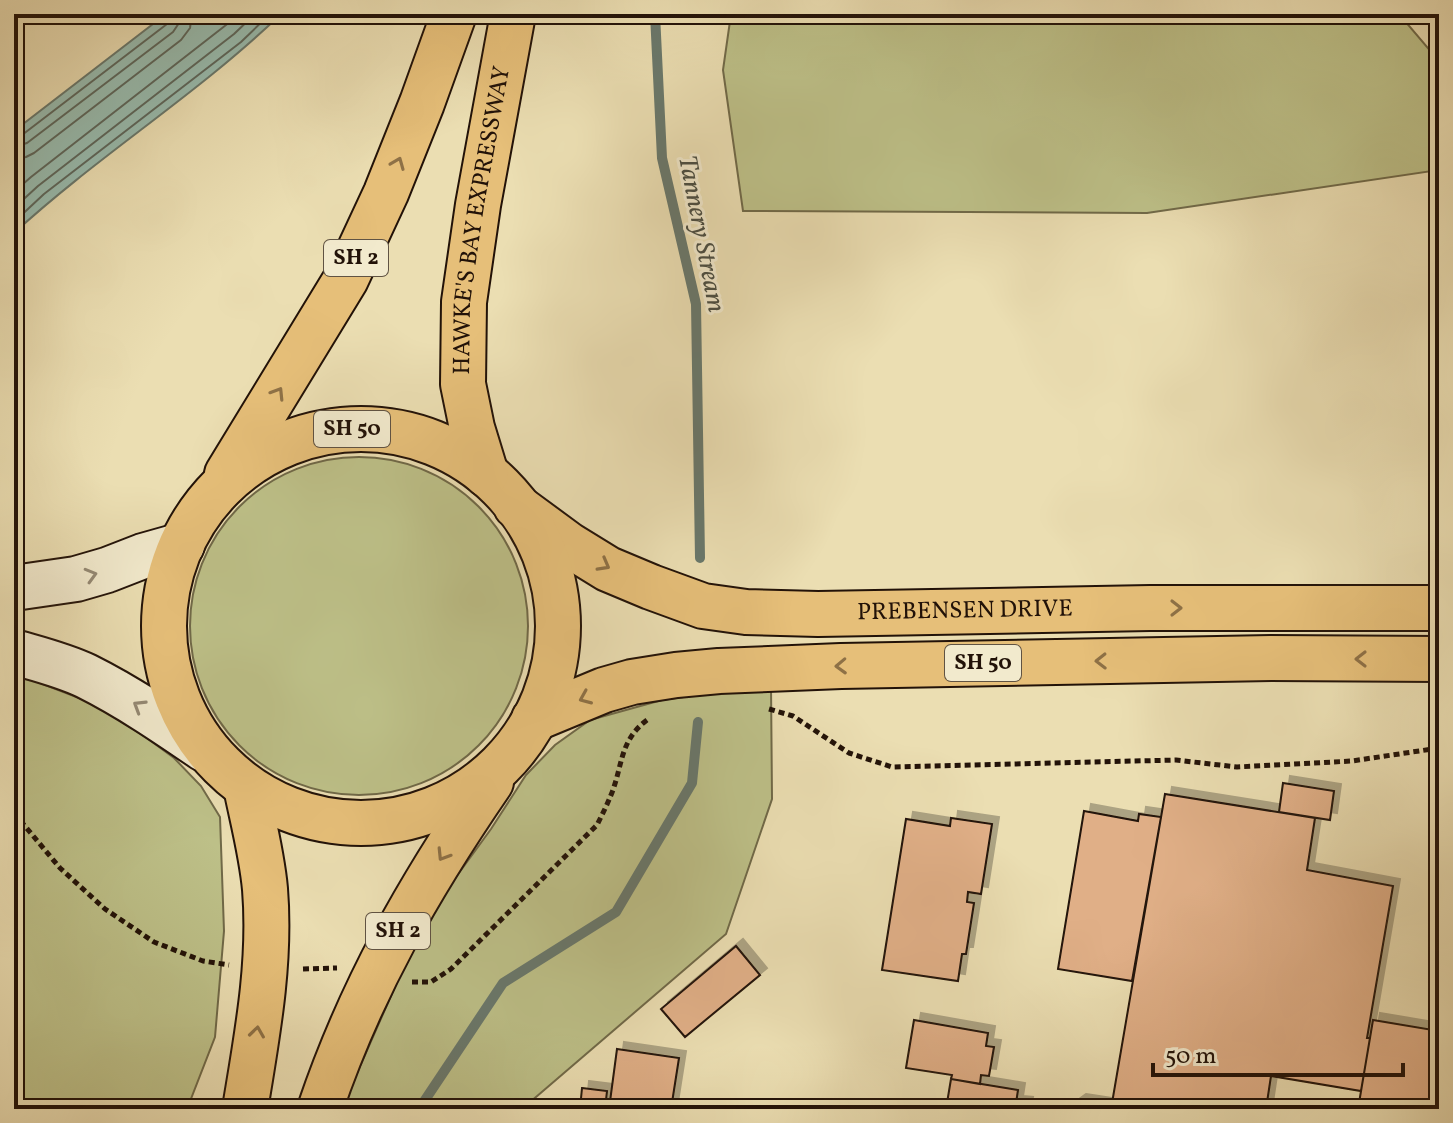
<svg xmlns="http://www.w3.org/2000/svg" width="1453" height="1123" font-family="Vollkorn,serif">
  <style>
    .green { fill: #bdc088; stroke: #706948; stroke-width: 2 }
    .water { fill: #98bcaf; stroke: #69786c; stroke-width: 2 }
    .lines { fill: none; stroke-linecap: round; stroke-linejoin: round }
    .shore { stroke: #5d675c; stroke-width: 2 }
    .stream { stroke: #69786c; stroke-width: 10 }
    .building { fill: #e0af87; stroke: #221208; stroke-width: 2; filter: url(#shadow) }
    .secondary-casing { stroke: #221208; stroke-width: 48 }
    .primary-casing { stroke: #221208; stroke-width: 48 }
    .trunk-casing { stroke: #221208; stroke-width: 48 }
    .path { stroke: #221208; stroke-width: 5; stroke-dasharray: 6 4; stroke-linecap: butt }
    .secondary { stroke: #f2eacd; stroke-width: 44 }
    .primary { stroke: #e6bf79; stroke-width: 44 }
    .trunk { stroke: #e6bf79; stroke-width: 44 }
    .oneway { stroke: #8e7146 }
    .oneway2 { stroke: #948974 }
    .labels { text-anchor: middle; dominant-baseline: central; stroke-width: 6; stroke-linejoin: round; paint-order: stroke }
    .shield { fill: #f2eacd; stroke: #605343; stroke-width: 2 }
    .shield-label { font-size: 22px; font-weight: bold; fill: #221208 }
    .street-label { font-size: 24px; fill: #221208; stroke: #f2eacd }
    .water-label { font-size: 26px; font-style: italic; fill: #4b4e42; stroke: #f2eacd }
  </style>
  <defs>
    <filter id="shadow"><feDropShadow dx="7" dy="-7" stdDeviation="0" flood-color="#0004"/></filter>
  </defs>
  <rect width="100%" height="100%" fill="#ebdeb2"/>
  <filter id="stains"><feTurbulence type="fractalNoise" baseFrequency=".0025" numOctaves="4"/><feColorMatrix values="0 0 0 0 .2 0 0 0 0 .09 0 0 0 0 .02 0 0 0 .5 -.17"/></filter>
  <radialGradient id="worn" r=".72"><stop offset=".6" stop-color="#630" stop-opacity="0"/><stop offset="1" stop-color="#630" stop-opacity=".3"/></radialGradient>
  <path class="green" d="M731 14H1399L1439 61V170L1147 213 743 211 723 70Z
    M190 626a169 169 0 1 1 338 0a169 169 0 1 1-338 0Z
    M14 673 92 703 144 736 174 758 201 786 220 817 224 931 215 1037 187 1109H14Z
    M771 685 772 799 726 934 522 1109H343L350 1089 409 955 448 888 491 829 526 775 555 745 590 720 662 700Z"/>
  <path class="water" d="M166 14H281C198 94 99 155 14 233V131Z"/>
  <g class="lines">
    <path class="shore" d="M14 137 22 135 167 24 170 20V14
      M14 147 27 143 173 32 179 23 180 14
      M14 159 26 157 34 153 181 40 190 28 192 14
      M14 192 31 177 226 25 238 14
      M14 208 38 186 234 34 255 14
      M14 222 44 194 241 42 270 14"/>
    <path class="stream" d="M655 14 662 158 696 304 700 558
      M419 1109 503 983 616 912 692 783 698 722"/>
  </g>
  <path class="building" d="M1283 783 1334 791 1330 820 1279 812Z
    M1165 794 1315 818 1307 870 1393 886 1367 1038H1370L1361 1091 1271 1076 1266 1109H1111Z
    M1084 811 1138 821 1139 814 1161 817 1132 981 1058 969Z
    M951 818 992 824 981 894 968 892 967 902 974 903 966 954H962L958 981 882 970 906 819 950 826Z
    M736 946 760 975 685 1037 661 1009Z
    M914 1020 988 1033 986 1046 994 1047 989 1076 981 1075 980 1084 951 1079 952 1075 906 1068Z
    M1373 1020 1439 1031V1109H1358Z
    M617 1049 679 1058 671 1109H609Z
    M951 1079 1018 1090 1016 1103 1026 1104 1025 1109H946Z
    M582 1088 607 1091 605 1109H580Z
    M1079 1101 1112 1106 1111 1109H1068Z"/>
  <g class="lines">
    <g class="secondary-casing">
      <path id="secondary" d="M14 588 76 579 107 570 143 556 182 545
        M14 652C38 659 63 665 86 676 128 697 166 723 204 749"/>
    </g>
    <g class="primary-casing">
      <g id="primary">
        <path id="s1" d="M516 506 569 545 608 569 651 587 703 606 746 612 818 614 1150 608H1439"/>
        <path d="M534 719 604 690 632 682 676 675 719 671 841 666 1271 658 1439 659"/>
      </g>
    </g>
    <g class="trunk-casing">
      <g id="trunk">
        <circle cx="361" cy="626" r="197"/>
        <path d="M227 474 346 279 386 193 422 103 454 14"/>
        <path id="s2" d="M486 474 472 428 463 384 464 302 478 205 513 14"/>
        <path d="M245 1109C257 1036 271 963 265 889 262 855 253 821 246 787"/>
        <path d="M320 1109C361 988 419 887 491 782"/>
      </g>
    </g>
    <path class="path" d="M769 709 793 716 849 753 892 767 1176 760 1237 767 1352 761 1439 748
      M14 813 60 868 105 909 154 942 203 961 229 965
      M303 969 337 968
      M412 982H431L451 969 597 825C602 815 607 805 611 795 623 766 619 741 647 720"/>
    <use href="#secondary" class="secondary"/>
    <use href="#primary" class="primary"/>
    <use href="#trunk" class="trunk"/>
  </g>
  <defs><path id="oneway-chevron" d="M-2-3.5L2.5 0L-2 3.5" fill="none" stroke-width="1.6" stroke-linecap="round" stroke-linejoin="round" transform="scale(2)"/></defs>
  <g class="oneway">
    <use href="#oneway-chevron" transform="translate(398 163) rotate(-68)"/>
    <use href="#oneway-chevron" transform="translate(278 393) rotate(-58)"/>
    <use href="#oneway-chevron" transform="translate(604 565) rotate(29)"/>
    <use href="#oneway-chevron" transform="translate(1176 608)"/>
    <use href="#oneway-chevron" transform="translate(1361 659) rotate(-180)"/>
    <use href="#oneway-chevron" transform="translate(1101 661) rotate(179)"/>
    <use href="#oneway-chevron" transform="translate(841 666) rotate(178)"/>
    <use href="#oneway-chevron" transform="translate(585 698) rotate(157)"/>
    <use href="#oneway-chevron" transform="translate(443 855) rotate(122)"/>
    <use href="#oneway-chevron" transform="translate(257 1032) rotate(-82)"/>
  </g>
  <g class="oneway2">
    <use href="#oneway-chevron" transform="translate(91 575) rotate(-16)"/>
    <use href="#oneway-chevron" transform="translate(139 706) rotate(-148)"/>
  </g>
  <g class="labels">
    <g class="shield">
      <rect x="324" y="240" width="64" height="36" rx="6"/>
      <rect x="314" y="411" width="76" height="36" rx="6"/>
      <rect x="945" y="645" width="76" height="36" rx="6"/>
      <rect x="366" y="913" width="64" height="36" rx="6"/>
    </g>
    <g class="shield-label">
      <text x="356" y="258">SH 2</text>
      <text x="352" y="429">SH 50</text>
      <text x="983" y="663">SH 50</text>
      <text x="398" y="931">SH 2</text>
    </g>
    <g class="street-label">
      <text stroke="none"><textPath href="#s2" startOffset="258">HAWKE'S BAY EXPRESSWAY</textPath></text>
      <text stroke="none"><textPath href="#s1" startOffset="476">PREBENSEN DRIVE</textPath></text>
    </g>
    <g class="water-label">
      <text transform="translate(701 234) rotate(79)">Tannery Stream</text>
    </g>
  </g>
  <rect width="1453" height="1123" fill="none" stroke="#ebdeb2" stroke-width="48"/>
  <rect x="16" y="16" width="1421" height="1091" fill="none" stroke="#221208" stroke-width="4"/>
  <rect x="24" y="24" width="1405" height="1075" fill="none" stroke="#221208" stroke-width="2"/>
  <path d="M1153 1063v12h250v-12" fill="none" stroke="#221208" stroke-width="4"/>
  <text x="1165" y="1063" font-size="24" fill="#221208" stroke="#f2eacd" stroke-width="6" paint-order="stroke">50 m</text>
  <rect width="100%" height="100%" filter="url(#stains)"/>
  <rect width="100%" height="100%" fill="url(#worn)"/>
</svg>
